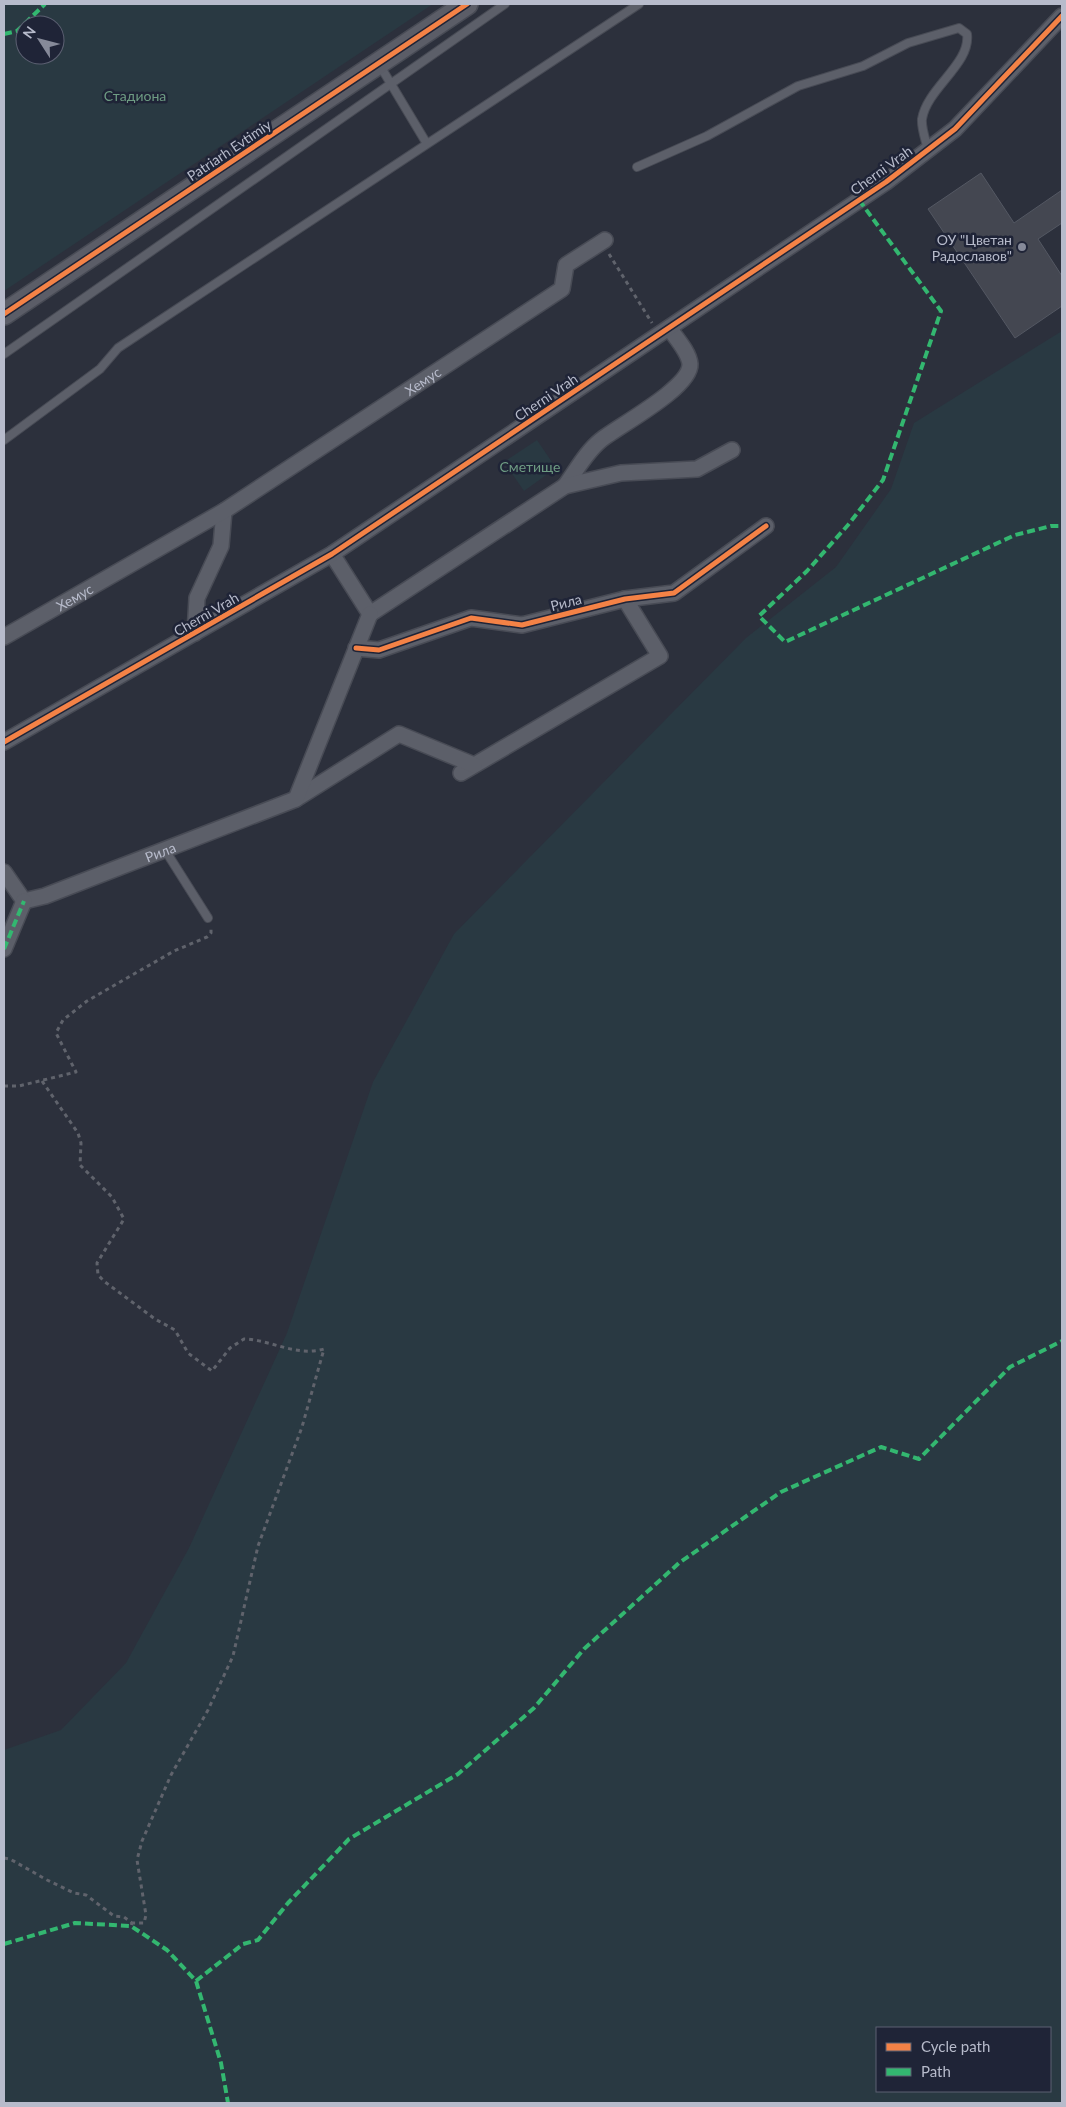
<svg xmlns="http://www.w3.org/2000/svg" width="1066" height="2107" font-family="Lato,sans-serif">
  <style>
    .green { fill: #293942; fill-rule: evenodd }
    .building { fill: #444751; stroke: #545863 }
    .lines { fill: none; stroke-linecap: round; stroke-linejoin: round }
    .lane-casing { stroke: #484b55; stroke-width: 10 }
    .street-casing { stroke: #484b55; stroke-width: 18 }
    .secondary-casing { stroke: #484b55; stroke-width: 24 }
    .path { stroke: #60636c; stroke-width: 3; stroke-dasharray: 4 4; stroke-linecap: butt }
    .lane { stroke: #5c5f69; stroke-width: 8 }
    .street { stroke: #5c5f69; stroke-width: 15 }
    .secondary { stroke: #5b5d67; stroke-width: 21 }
    .quiet { stroke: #33b770; stroke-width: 4; stroke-dasharray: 8 4; stroke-linecap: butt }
    .cycleway-casing { stroke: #1f2437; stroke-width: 8 }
    .cycleway { stroke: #f48246; stroke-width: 5 }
    .poi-dot { fill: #868a99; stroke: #1f2437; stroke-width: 2 }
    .labels { text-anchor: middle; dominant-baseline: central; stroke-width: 5; stroke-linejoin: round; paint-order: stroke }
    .park-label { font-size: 14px; fill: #6e9c83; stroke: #1f2437 }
    .street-label { font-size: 14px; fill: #b7bbcb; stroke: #1f2437 }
    .poi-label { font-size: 14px; fill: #b7bbcb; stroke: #1f2437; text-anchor: end }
  </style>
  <rect width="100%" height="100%" fill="#2c303c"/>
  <path class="green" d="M4 4H433L4 291ZM25 25H55V55H25Z
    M1062 331V2103H4V1750L61 1730 126 1663 189 1548 287 1333 373 1082 454 934 746 638 836 567 891 489 914 423ZM877 2028H1050V2091H877Z
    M537 440 556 468 524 491 504 462Z"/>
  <path class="building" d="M981 173 1014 223 1062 190V223L1038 239 1062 276V306L1015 338 928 209Z"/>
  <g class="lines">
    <g class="lane-casing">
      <path id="lane" d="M379 64 427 144
        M637 167 707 136 798 86 863 66 908 43 959 28 967 34C971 64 927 88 922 119 921 128 926 141 928 150
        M4 354 505 4
        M4 440 100 369 118 348 639 4
        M165 850 208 918"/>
    </g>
    <g class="street-casing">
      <g id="street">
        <path d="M565 486C576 471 586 452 601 440 618 426 691 388 690 364 689 352 676 338 669 328"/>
        <path d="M332 554 370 614 565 486 621 473 697 469 732 450"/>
        <path d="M195 633 197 598 221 546 224 511"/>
        <path id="s1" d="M4 637 224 511 562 289 566 265 605 240"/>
        <path d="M356 648 379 650 471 618 522 625 625 599 674 593 766 526"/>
        <path d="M4 742 332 554 886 182 955 129 1062 16"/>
        <path d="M461 773 660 656 625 599"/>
        <path d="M296 799 399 734 474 765"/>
        <path d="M4 872 24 901"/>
        <path id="s2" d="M24 901 45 896 296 799 370 614"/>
        <path d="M4 949 24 901"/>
      </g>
    </g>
    <g class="secondary-casing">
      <path id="secondary" d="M4 314 467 4"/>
    </g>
    <path class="path" d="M609 254 652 323
      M42 1081 78 1133 81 1143 80 1165 112 1197 124 1219 97 1263 98 1275 105 1282 155 1319 175 1330 188 1353 212 1371 230 1348 244 1339C272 1340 296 1357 324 1349L302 1427 258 1546 233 1656 208 1710 171 1775 142 1841 137 1860 146 1915 144 1923H132
      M4 1086H19L76 1072 56 1033 63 1020 87 1001 174 951 207 937 211 933V928
      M4 1858 10 1859 47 1880 74 1893 86 1895 114 1916 124 1917 132 1923 131 1926"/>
    <use href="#lane" class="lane"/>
    <use href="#street" class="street"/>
    <use href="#secondary" class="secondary"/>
    <path class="quiet" d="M4 34 17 31 45 4
      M859 200 941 311 883 480 848 525 807 571 759 616 785 642 1015 535 1051 526H1062
      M4 949 24 901
      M4 1944 75 1923 131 1926 167 1950 196 1981 221 2063 228 2103
      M196 1981 243 1944 258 1940 288 1903 349 1839 458 1774 534 1708 584 1649 679 1563 781 1492 881 1447 919 1459 1010 1367 1062 1341"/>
    <g class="cycleway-casing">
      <path id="cycleway" d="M4 314 467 4
        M356 648 379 650 471 618 522 625 625 599 674 593 766 526
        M4 742 332 554 886 182 955 129 1062 16"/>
    </g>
    <use href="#cycleway" class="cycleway"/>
  </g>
  <circle class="poi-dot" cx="1022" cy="247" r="5"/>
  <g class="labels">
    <g class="park-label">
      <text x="135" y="95">Стадиона</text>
      <text x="530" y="466">Сметище</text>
    </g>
    <g class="street-label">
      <text transform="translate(229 150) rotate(-34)">Patriarh Evtimiy</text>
      <text transform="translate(881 170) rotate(-36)">Cherni Vrah</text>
      <text stroke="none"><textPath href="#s1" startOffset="491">Хемус</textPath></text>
      <text transform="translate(546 397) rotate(-34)">Cherni Vrah</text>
      <text stroke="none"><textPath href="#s1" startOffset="81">Хемус</textPath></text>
      <text transform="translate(566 602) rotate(-14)">Рила</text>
      <text transform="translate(206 614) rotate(-30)">Cherni Vrah</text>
      <text stroke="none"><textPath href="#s2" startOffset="145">Рила</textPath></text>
    </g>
    <g class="poi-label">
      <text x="1012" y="239">ОУ "Цветан<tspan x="1012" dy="16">Радославов"</tspan></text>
    </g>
  </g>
  <rect width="1066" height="2107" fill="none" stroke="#b7bbcb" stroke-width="10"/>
  <rect x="876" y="2027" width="175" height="65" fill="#1f2437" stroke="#5c6072"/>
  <rect x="886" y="2043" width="25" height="8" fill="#f48246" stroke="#5c6072"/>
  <text x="921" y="2052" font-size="15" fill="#b7bbcb">Cycle path</text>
  <rect x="886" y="2068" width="25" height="8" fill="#33b770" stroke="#5c6072"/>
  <text x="921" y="2077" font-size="15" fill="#b7bbcb">Path</text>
  <g transform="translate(40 40) rotate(306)"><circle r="24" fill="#1f2437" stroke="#5c6072"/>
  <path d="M0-4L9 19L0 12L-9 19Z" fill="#868a99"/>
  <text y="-8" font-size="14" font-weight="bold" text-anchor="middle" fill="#b7bbcb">N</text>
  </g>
</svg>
